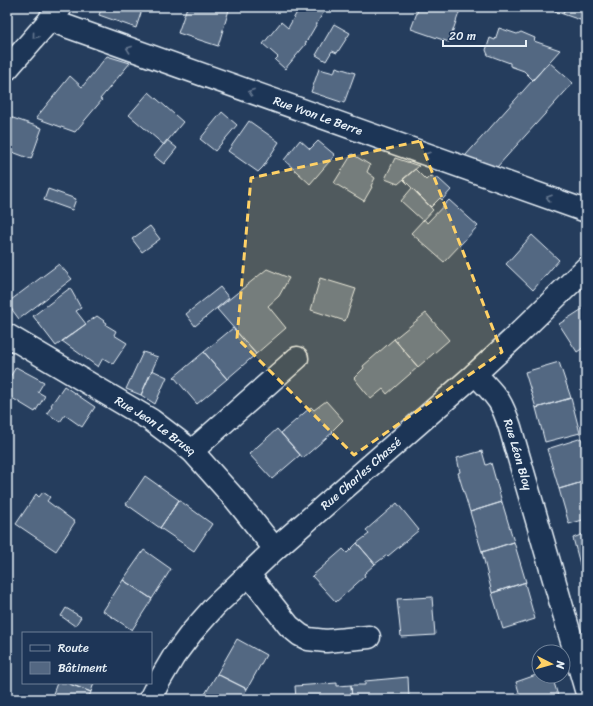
<svg xmlns="http://www.w3.org/2000/svg" width="593" height="706" font-family="Sriracha,sans-serif">
  <style>
    .building { fill: #536782; stroke: #e8f1f8 }
    .lines { fill: none; stroke-linecap: round; stroke-linejoin: round }
    .street-casing { stroke: #e8f1f8; stroke-width: 25 }
    .street { stroke: #1d3557; stroke-width: 22 }
    .oneway { stroke: #64778f }
    .marked { fill: #ffd166; fill-opacity: 0.2; stroke: #ffd166; stroke-width: 3; stroke-dasharray: 8 5; stroke-linejoin: round }
    .labels { text-anchor: middle; dominant-baseline: central; stroke-width: 4; stroke-linejoin: round; paint-order: stroke }
    .street-label { font-size: 12px; fill: #e8f1f8; stroke: #1d3557 }
  </style>
  <rect width="100%" height="100%" fill="#253d5d"/>
  <filter id="ink" filterUnits="userSpaceOnUse"><feTurbulence type="fractalNoise" baseFrequency=".025" numOctaves="2"/><feDisplacementMap in="SourceGraphic" scale="8" xChannelSelector="R" yChannelSelector="G"/><feConvolveMatrix kernelMatrix="1 2 1 2 8 2 1 2 1" color-interpolation-filters="sRGB"/></filter>
  <g filter="url(#ink)">
    <path class="building" d="M31 7H44L42 11Z
      M102 7H143L136 28 99 15Z
      M187 7H220L229 10 218 46 178 33Z
      M300 7H323L326 8 305 44H306L285 69 275 60 278 57 263 44 281 22 288 28Z
      M419 7H461L449 42 411 29Z
      M543 7H565L563 14Z
      M565 7H586V22L563 14Z
      M334 24 350 33 337 53 332 51 326 61 316 55Z
      M499 28 517 34 521 32 535 38 534 41 560 50 533 80 524 71 510 66V63L488 55 486 50 490 38 495 40Z
      M107 56 130 63 100 99 102 100 75 132 36 118 70 76 82 87Z
      M549 62 573 83 497 167 465 156Z
      M336 67 355 73 344 103 311 92 319 69 334 73Z
      M149 92 183 122 164 145 129 115Z
      M222 112 237 125 215 151 200 139Z
      M7 116 42 128 31 159 7 150Z
      M249 121 279 142 263 167 258 172 228 151Z
      M167 140 177 148 164 164 154 156Z
      M300 140 310 149 318 141 335 155 310 184 284 160Z
      M352 154 370 165 367 172 375 178 371 186 372 187 364 201 334 183Z
      M395 158 419 166 398 184 385 179Z
      M415 169 426 180 430 176 439 179 451 190 442 200 440 198 431 207 403 179Z
      M412 188 433 210 423 221 401 201Z
      M48 189 76 199 72 210 44 200Z
      M449 200 478 226 444 262 411 233 424 219 427 223Z
      M150 226 160 239 142 252 132 239Z
      M532 235 559 260 533 290 506 264Z
      M59 264 72 279 19 319 7 303Z
      M267 269 289 278 279 296 268 306 286 328 256 354 217 309Z
      M320 278 356 289 345 321 311 310Z
      M220 287 229 298 195 326 186 314Z
      M70 288 81 308 76 311 86 324 56 346 33 316Z
      M584 308 586 310V346L577 352 559 324Z
      M426 313 449 340 418 367 394 339Z
      M97 316 107 323 106 325 116 331 114 335 127 343 113 364 103 358 98 367 62 341Z
      M233 328 256 354 227 379 204 352Z
      M394 339 418 367 387 394 383 389 371 399 354 378 364 368 363 366Z
      M143 352 158 357 141 395 126 389Z
      M204 352 227 379 197 404 174 377Z
      M559 362 571 398 536 408 525 372Z
      M16 367 44 382 38 392 45 396 35 412 7 395V382Z
      M152 370 167 377 155 404 141 395Z
      M64 386 95 407 82 427 65 415 60 422 47 413 52 406 51 405Z
      M571 398 580 433 545 442 536 408Z
      M326 401 343 420 332 431 333 432 303 458 281 433 311 407 314 410Z
      M277 429 300 455 272 479 249 454Z
      M582 438 586 453V481L559 489 547 449Z
      M482 451 486 465 491 463 502 502 470 512 458 473 460 472 457 458Z
      M145 476 179 500 160 528 126 504Z
      M586 481V519L569 524 559 489Z
      M43 492 50 497 47 501 75 522 56 551 16 524 36 494 39 497Z
      M179 500 212 524 194 551 160 528Z
      M502 502 514 542 482 552 470 512Z
      M397 503 419 530 388 556 387 555 375 564 357 543 369 534 366 530Z
      M586 533V571L582 572 573 538Z
      M514 542 526 582 492 593 482 552Z
      M357 543 375 564 364 574 365 576 336 602 312 576 343 549 347 553Z
      M144 550 171 569 152 599 123 580Z
      M123 580 152 599 132 630 103 611Z
      M526 582 525 584 535 619 503 629 492 593Z
      M432 597 435 635 401 637 397 599Z
      M66 608 81 617 75 626 61 616Z
      M237 639 266 655 247 689 217 674Z
      M217 674 247 689 241 699H202Z
      M539 674V676H552L559 699H521L516 682Z
      M408 677 409 699H352L351 685H365V681Z
      M57 683H67L91 692 88 699H51Z
      M67 683H94L91 692Z
      M337 683V686L351 685 352 699H296L295 686Z"/>
    <g class="lines">
      <g class="street-casing">
        <g id="street">
          <path id="s1" d="M51 17 63 25 586 211"/>
          <path d="M7 69 61 7"/>
          <path id="s2" d="M7 335 151 420 192 451 235 499 275 549"/>
          <path id="s3" d="M475 374C483 382 492 391 499 401 504 409 507 418 510 427L586 690"/>
          <path d="M192 451 297 358"/>
          <path d="M249 575 289 626 300 635 308 639 326 641 369 637"/>
          <path id="s4" d="M150 699 158 683 174 656 192 632 215 606 275 549 475 374 514 338 586 268"/>
        </g>
      </g>
      <use href="#street" class="street"/>
    </g>
    <defs><path id="oneway-chevron" d="M-2-3.5L2.5 0L-2 3.5" fill="none" stroke-width="1.6" stroke-linecap="round" stroke-linejoin="round"/></defs>
    <g class="oneway">
      <use href="#oneway-chevron" transform="translate(35 36) rotate(130)"/>
      <use href="#oneway-chevron" transform="translate(129 49) rotate(-160)"/>
      <use href="#oneway-chevron" transform="translate(251 92) rotate(-160)"/>
      <use href="#oneway-chevron" transform="translate(427 155) rotate(-161)"/>
      <use href="#oneway-chevron" transform="translate(549 198) rotate(-161)"/>
    </g>
  </g>
  <path class="marked" d="M420 141 502 352 354 455 237 338 251 178Z"/>
  <g class="labels">
    <g class="street-label">
      <text stroke="none"><textPath href="#s1" startOffset="285">Rue Yvon Le Berre</textPath></text>
      <text stroke="none"><textPath href="#s2" startOffset="174">Rue Jean Le Brusq</textPath></text>
      <text stroke="none"><textPath href="#s3" startOffset="93">Rue Léon Bloy</textPath></text>
      <text stroke="none"><textPath href="#s4" startOffset="311">Rue Charles Chassé</textPath></text>
    </g>
  </g>
  <rect width="593" height="706" fill="none" stroke="#1d3557" stroke-width="24"/>
  <rect x="12" y="12" width="569" height="682" fill="none" stroke="#e8f1f8" stroke-width="1.5" filter="url(#ink)"/>
  <rect x="22" y="632" width="130" height="52" fill="#1d3557" stroke="#6e8097"/>
  <rect x="30" y="645" width="20" height="6" fill="#1d3557" stroke="#6e8097"/>
  <text x="58" y="652" font-size="12" fill="#e8f1f8">Route</text>
  <rect x="30" y="662" width="20" height="12" fill="#536782" stroke="#6e8097"/>
  <text x="58" y="672" font-size="12" fill="#e8f1f8">Bâtiment</text>
  <g transform="translate(551 664) rotate(96)"><circle r="19" fill="#1d3557" stroke="#6e8097"/>
  <path d="M0-3L7 15L0 10L-7 15Z" fill="#ffd166"/>
  <text y="-6" font-size="11" font-weight="bold" text-anchor="middle" fill="#e8f1f8">N</text>
  </g>
  <path d="M443 40v6h83v-6" fill="none" stroke="#e8f1f8" stroke-width="2"/>
  <text x="449" y="40" font-size="12" fill="#e8f1f8" stroke="#1d3557" stroke-width="3" paint-order="stroke">20 m</text>
</svg>
